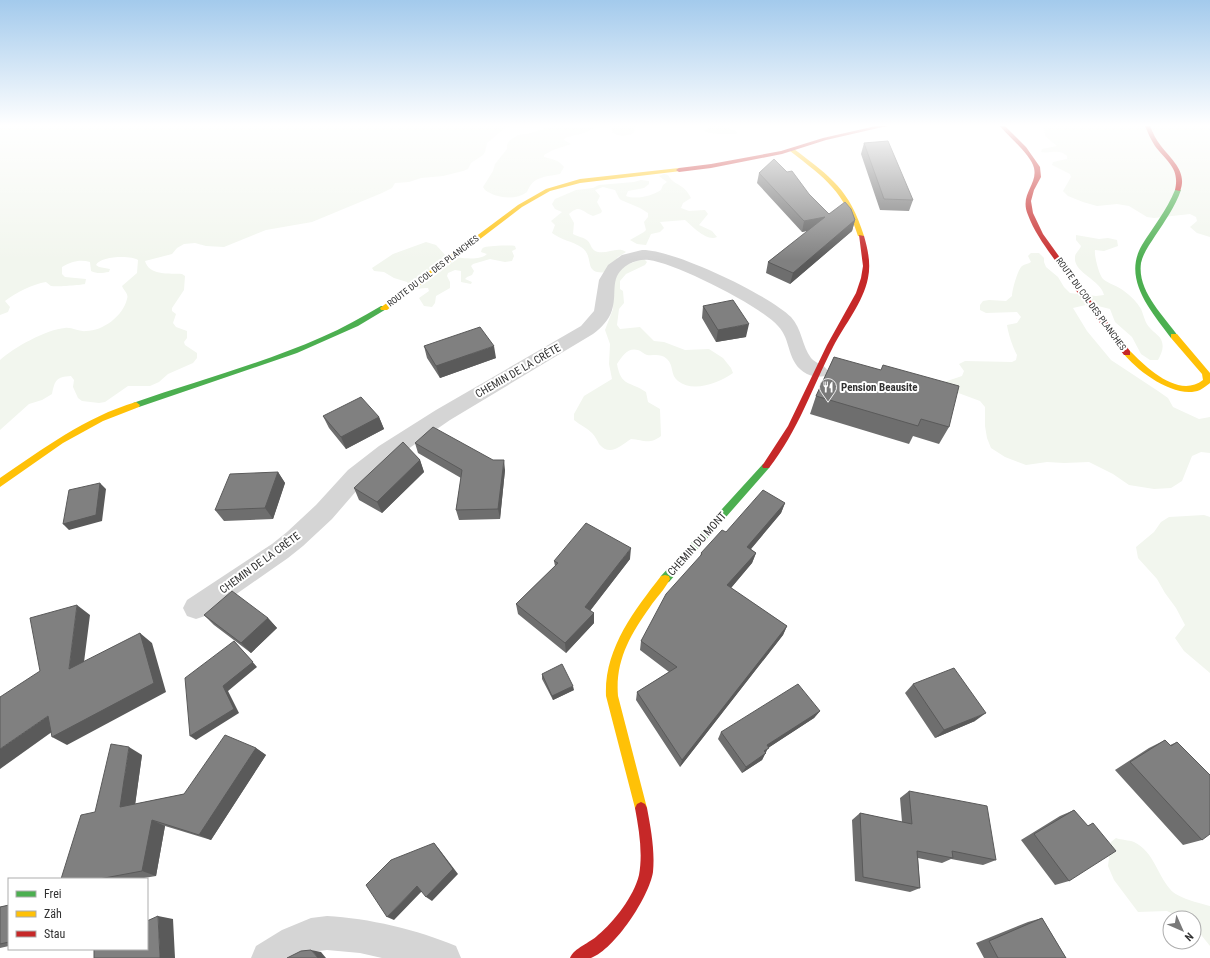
<svg xmlns="http://www.w3.org/2000/svg" width="1210" height="958" font-family="'Roboto Condensed',sans-serif">
  <style>
    .green { fill: #f2f6ee }
    .lines { fill: none; stroke-linecap: round; stroke-linejoin: round }
    .street { fill: #d5d5d5; fill-rule: evenodd }
    .fast { fill: #4caf50; fill-rule: evenodd }
    .slow { fill: #ffc107; fill-rule: evenodd }
    .jam { fill: #c62828; fill-rule: evenodd }
    .wall { fill: #6e6e6e }
    .shaded-wall { fill: #5a5a5a }
    .building { fill: #808080; stroke: #5a5a5a }
    .labels { text-anchor: middle; dominant-baseline: central; stroke-width: 4; stroke-linejoin: round; paint-order: stroke }
    .far-street-label { font-size: 9px; fill: #313131; stroke: #fff }
    .street-label { font-size: 11px; fill: #313131; stroke: #fff }
    .poi-label { font-size: 11px; font-weight: bold; fill: #313131; stroke: #fff; text-anchor: start }
  </style>
  <rect width="100%" height="100%" fill="#fff"/>
  <path class="green" d="M0 126H510L504 129 487 143 485 152 483 155 471 163 468 169 463 171 443 176 421 178 409 182 395 183 392 188 382 193 312 222 266 230 224 247 206 246 195 243 184 244 177 248 172 254 145 261C149 276 170 273 182 274L185 276 184 290 172 308V311L176 314 173 323 176 327 187 331V338L184 342 185 345 197 353V358L193 363 168 374 159 382 150 386H128L105 402 99 403 82 401 78 398 73 387 74 380 71 376C56 377 55 380 52 394L42 400 29 404 0 430V360C13 348 47 329 65 328 72 327 79 332 86 331 103 331 123 316 127 299 129 294 124 291 122 286L137 273 138 260C131 255 100 256 96 265L99 267 110 269 109 272C102 273 97 274 91 271L90 262C80 259 70 262 62 267V274L65 277 86 279 85 284C81 285 56 287 51 286 51 286 46 282 46 282 33 284 15 293 5 301L10 307 8 312 0 315Z
    M552 126 594 127C587 135 575 134 565 138L564 140 571 144 553 150 544 155V157C552 159 559 160 564 167L560 174C545 177 533 176 527 192 515 201 496 198 485 190L483 187 493 171 495 164 507 149V145L509 141 518 135 531 133Z
    M608 126H635L634 133C627 136 620 137 613 133L611 129Z
    M709 126H726V128L735 130 738 133 736 134C728 134 710 135 704 131Z
    M1044 126H1210V237L1197 233 1190 227 1197 221 1196 217 1190 214 1154 218 1147 217 1129 206 1117 204 1097 206 1083 202 1068 196 1063 191 1071 177 1070 174 1052 165 1053 162 1067 159V156C1059 148 1051 154 1041 152L1042 149 1057 146 1045 136Z
    M664 174 668 175C674 186 684 183 691 198L683 203 681 208 689 211 705 210 708 214 699 225 712 231 717 237C707 242 692 226 685 220L660 222 664 228 660 232 651 234 646 245 637 244 630 240 644 232 646 230 644 222 648 217V213L640 208 621 200 619 198 615 190 603 187 595 190 600 196 597 202 602 211 601 213 593 216C581 211 580 204 569 214L574 223 573 234C578 237 584 237 588 241 592 246 591 250 598 252 608 254 618 246 626 252L618 257 616 260 623 266C631 264 635 261 644 259L647 262 645 265 626 274 620 281V289L623 291 624 303 619 309 617 325 620 329 640 327 654 341 664 342 685 350 709 349 723 358 731 368 733 373C719 383 693 393 678 381 670 375 674 365 667 359 660 353 654 356 647 355 644 354 641 351 638 350 628 347 622 356 617 364 621 387 630 381 646 392L648 402 660 409 661 436C649 445 644 440 631 439 620 446 610 457 599 444 597 440 595 436 592 433 587 428 580 425 574 420V414L584 396 612 379 609 364 610 344 605 330 613 309 611 285 613 271C579 278 597 257 581 247 572 241 561 240 552 233L555 225 551 221 562 212 555 209 552 204 555 199 576 190 593 188 599 185 634 182 641 180 649 181V184L644 188 628 191 626 196C636 200 652 196 661 190L663 185 667 182 659 176Z
    M1076 235 1099 239 1108 238 1117 240 1118 246 1104 251 1095 250C1094 255 1099 275 1103 279 1109 284 1118 286 1124 291 1131 296 1137 302 1141 309 1144 316 1145 323 1150 328 1154 333 1161 336 1162 342 1164 349 1161 354 1158 360H1150L1141 354 1132 337 1115 322 1110 309 1090 304 1073 308 1087 331 1111 360 1158 391 1168 398 1173 407 1199 419 1210 417V453L1201 452 1192 456 1182 481 1171 488 1154 489 1129 485 1113 474 1089 462 1064 463 1047 462 1026 465 1005 457 991 448 987 438 985 426V407L980 401 953 391 944 382 962 376 964 371 959 364 965 361 1012 362 1016 360 1017 355C1013 348 1008 333 1007 325L1017 323 1021 317 1017 312 986 313 980 310V305L983 301 989 300 1006 301 1012 296C1012 290 1018 269 1022 266 1025 264 1028 264 1031 262L1028 256 1031 253H1039L1044 258V262L1046 267 1058 277 1064 287 1070 293 1096 296 1104 295C1101 280 1073 273 1075 257 1075 253 1080 250 1081 246L1076 240Z
    M426 242 436 245 446 256C458 257 478 262 487 254L481 252C482 249 482 248 485 247 489 246 511 245 515 246L516 249 512 251 514 256 512 261 505 262 490 259 473 264 471 266 474 271 472 275 467 277 465 279 472 282 471 284 461 282V271L455 270 448 273 447 276 450 282V288L436 296 435 303 432 307 424 306 419 298 429 291 428 288C419 287 413 293 407 282L394 278 384 272 374 271 372 268 393 254Z
    M1204 515 1210 517V673L1184 651 1175 638 1185 625 1176 608 1165 593 1157 579 1138 558 1136 547 1154 532 1161 522 1169 517Z
    M1116 838C1121 840 1129 840 1134 842 1154 852 1157 874 1170 889 1177 898 1199 903 1210 906V946L1194 926V918H1181L1167 911 1138 912 1114 880 1108 866 1111 842Z"/>
  <g class="lines">
    <path class="street" d="M642 250C673 249 769 295 791 317 802 329 802 346 811 358 816 364 824 364 828 371L825 376C818 377 814 377 807 374 786 363 792 340 778 326 761 306 675 263 649 260 642 259 635 261 629 264 608 276 618 292 612 310 609 320 601 328 593 334L450 420 395 458 364 482 332 519 303 546 288 558 205 616 196 619 187 616 183 608 187 600 272 544 287 532 316 505 348 470 379 446 436 410 581 326 594 311 599 280 608 265 622 255Z
      M327 916C368 918 418 930 456 946L461 958H382L360 953 327 950 311 952 300 958H251L256 946 282 930 311 918Z"/>
    <path class="fast" d="M1178 188 1181 190C1175 207 1165 221 1155 236 1150 244 1143 253 1141 263 1137 291 1163 315 1178 336L1174 338H1171C1151 311 1122 279 1142 245 1153 227 1167 210 1175 190Z
      M381 306H387L388 308 358 326 297 353 139 407H133L132 405 133 403C196 381 261 364 322 337 343 328 362 317 381 306Z
      M766 463 769 464 770 466 769 468 669 582 665 583 661 582 660 579 661 576 763 464Z"/>
    <path class="slow" d="M790 149H794C831 177 850 190 864 236L863 237 858 236C844 191 826 179 790 151Z
      M679 168 681 169V171L580 183 550 191 522 207 404 297 387 310H381L380 308 518 205 546 189 580 179Z
      M1171 334H1177L1210 373V383C1207 385 1204 388 1200 390 1176 400 1137 371 1123 353L1127 350 1130 351C1147 368 1179 399 1203 380L1202 374 1171 338Z
      M136 402 140 405 139 407 103 421 63 443 0 487V478C43 449 85 417 136 402Z
      M665 575 669 576 670 579C665 589 656 598 650 607 630 635 615 661 618 696L647 808 645 812 641 814 637 812 635 808 606 696C604 649 634 611 661 576Z"/>
    <path class="jam" d="M876 126H887L826 140 782 154 711 168 679 172 676 170 679 168 711 164 781 151 823 138Z
      M1000 126H1005L1026 147 1040 167 1041 177 1034 190 1031 201 1033 213 1043 234 1094 305 1130 351V355H1124C1102 326 1080 297 1059 266 1048 250 1035 234 1028 215 1019 194 1038 185 1034 168 1031 155 1009 137 1000 126Z
      M1145 126H1150C1153 133 1156 140 1161 146 1171 159 1188 172 1180 191L1175 190C1180 168 1167 162 1155 146 1151 140 1148 133 1145 126Z
      M859 235 864 236C868 250 871 264 868 278 863 303 845 324 833 347 812 388 798 431 769 468H763L762 466 788 426 827 345 856 293 861 278 863 266Z
      M641 802 645 804 647 808C651 829 655 851 653 872 649 897 615 949 591 958 586 958 576 958 570 958 574 948 590 943 598 935 614 922 634 896 639 875 643 853 639 830 635 808L637 804Z"/>
  </g>
  <path class="wall" d="M864 143 913 200 909 211 880 210 861 154Z
    M759 173 809 194 829 214 855 220 852 231 790 284 766 273 768 262 809 230 802 232 757 183Z
    M703 306 746 337 716 342 702 318Z
    M424 346 496 358 440 378 427 358Z
    M834 357 949 427 939 444 913 436 909 444 810 414 816 396Z
    M323 416 379 417 384 429 346 449 329 428Z
    M415 443 505 470 500 519 459 520 456 510 461 478 418 453Z
    M420 460 424 472 382 513 359 500 354 488Z
    M278 472 285 483 273 519 224 521 215 510Z
    M785 503 781 513 751 549 756 553 752 563 731 588 787 626 783 635 680 767 636 700 637 692 669 672 640 650 641 641 700 557 701 553Z
    M630 559 590 611 594 613V623L566 653 518 614 516 604 555 566 554 561Z
    M204 615 268 618 277 628 251 653 214 625Z
    M542 674 574 690 553 700 542 679Z
    M913 684 975 721 935 738 905 693Z
    M820 711 814 718 768 748 762 760 742 773 718 739 721 732Z
    M1165 740 1170 745 1177 742 1202 840 1183 845 1115 770 1149 748Z
    M256 748 266 755 211 840 165 826 156 876 138 879H61L95 812 142 755 135 804 184 794Z
    M909 791 996 860 983 865 951 859 942 863 918 858 920 888 910 892 855 881 852 820 860 813 902 822 900 798Z
    M1074 810 1087 826 1093 823 1069 881 1055 885 1021 840 1060 816Z
    M9 905V946L0 948V907Z
    M1042 918 1066 958H984L976 943 1028 922Z"/>
  <path class="shaded-wall" d="M825 217 822 228 802 232 804 221Z
    M855 220 852 231 790 284 793 273Z
    M749 324 746 337 716 342 718 330Z
    M494 346 496 358 440 378 436 366Z
    M379 417 384 429 346 449 341 437Z
    M420 460 424 472 382 513 377 502Z
    M504 460 505 470 500 519 498 509Z
    M278 472 285 483 273 519 265 508Z
    M100 483 106 489 102 521 69 530 63 524Z
    M785 503 781 513 744 557 747 547Z
    M631 548 630 559 585 617V607Z
    M756 553 752 563 725 595 727 585Z
    M77 605 90 615 82 678 69 669Z
    M594 613V623L566 653 565 643Z
    M268 618 277 628 251 653 241 643Z
    M787 626 783 635 680 767 682 760Z
    M140 633 152 643 166 692 67 745 52 737Z
    M234 641 257 667 228 691 239 713 196 740 190 736 223 686Z
    M573 686 574 690 553 700 552 696Z
    M820 711 814 718 768 748 762 760 742 773 746 767 767 745Z
    M986 713 975 721 935 738 944 730Z
    M48 716 63 724 0 769V749Z
    M129 747 142 755 134 813 120 807Z
    M256 748 266 755 211 840 199 835Z
    M152 820 165 826 156 876 142 871Z
    M434 843 439 849 458 874 432 901 426 897Z
    M417 886 423 890 394 920 387 917Z
    M158 916 173 919 175 958H160Z
    M311 950 321 952 326 958H318Z"/>
  <path class="building" d="M888 141 913 200 884 199 864 143Z
    M774 159 787 172 792 171 809 194 829 214 845 202 851 209 855 220 793 273 768 262 825 217 804 221 759 173Z
    M733 300 749 324 718 330 703 306Z
    M480 327 494 346 436 366 424 346Z
    M834 357 881 370 883 365 959 386 949 427 921 419 918 426 816 396Z
    M361 397 379 417 341 437 323 416Z
    M433 427 493 460H504L498 509 456 510 462 470 415 443Z
    M403 442 420 460 377 502 354 488Z
    M278 472 265 508 215 510 230 474Z
    M100 483 96 515 63 524 69 490Z
    M763 490 785 503 747 547 756 553 727 585 787 626 682 760 637 692 677 667 641 641 666 594 702 554 701 553 722 530 726 532Z
    M586 523 631 548 585 607 594 613 565 643 516 604 558 563 554 561Z
    M232 591 268 618 241 643 204 615Z
    M77 605 69 669 140 633 154 683 52 737 48 716 0 749V697L40 671 30 618Z
    M234 641 253 662 223 686 234 709 190 736 185 678Z
    M562 664 573 686 552 696 542 674Z
    M954 668 986 713 944 730 913 684Z
    M798 684 820 711 767 745 769 748 764 751 766 753 746 767 721 732Z
    M225 735 256 748 199 835 152 820 142 871 99 879H61L81 815 95 812 111 744 129 747 120 807 184 794Z
    M1165 740 1171 746 1177 742 1210 775V834L1202 840 1130 762Z
    M909 791 987 806 996 860 952 851 953 858 917 851 920 888 863 877 860 813 912 824Z
    M1074 810 1088 826 1093 823 1116 851 1069 881 1034 834Z
    M434 843 453 869 426 897 417 886 387 917 366 885 391 860Z
    M9 905V942L0 944V907Z
    M158 916 160 958H94V949H147V921Z
    M1042 918 1066 958H998L989 941Z
    M311 950 318 958H287L301 951Z"/>
  <linearGradient id="sky" x2="0" y2="1"><stop stop-color="#a3caec"/><stop offset="0.48" stop-color="#fff"/><stop offset="1" stop-color="#fff" stop-opacity="0"/></linearGradient>
  <rect width="1210" height="261" fill="url(#sky)"/>
  <defs>
    <g id="restaurant-pin" transform="scale(0.9)"><path d="M0 17L-7.5 6A9.5 9.5 0 1 1 7.5 6Z" fill="#797979" stroke="#fff"/><path d="M-5-6h1v4h1v-4h1v4h1v-4h1v5L-1.5 .5V6h-2V.5L-5-1ZM5-6V6H3V1.5H1.5Q1.5-4 5-6Z" fill="#fff"/></g>
  </defs>
  <g fill-rule="evenodd">
    <use href="#restaurant-pin" x="828" y="387"/>
  </g>
  <g class="labels">
    <g class="far-street-label">
      <text transform="translate(433 271) rotate(-37)">ROUTE DU COL DES PLANCHES</text>
      <text transform="translate(1091 304) rotate(54)">ROUTE DU COL DES PLANCHES</text>
    </g>
    <g class="street-label">
      <text transform="translate(518 371) rotate(-30)">CHEMIN DE LA CRÊTE</text>
      <text transform="translate(697 544) rotate(-48)">CHEMIN DU MONT</text>
      <text transform="translate(260 563) rotate(-36)">CHEMIN DE LA CRÊTE</text>
    </g>
    <g class="poi-label">
      <text x="841" y="387">Pension Beausite</text>
    </g>
  </g>
  <rect x="8" y="878" width="140" height="72" fill="#ffffff" stroke="#adadad"/>
  <rect x="16" y="891" width="20" height="6" fill="#4caf50" stroke="#adadad"/>
  <text x="44" y="898" font-size="12" fill="#313131">Frei</text>
  <rect x="16" y="911" width="20" height="6" fill="#ffc107" stroke="#adadad"/>
  <text x="44" y="918" font-size="12" fill="#313131">Zäh</text>
  <rect x="16" y="931" width="20" height="6" fill="#c62828" stroke="#adadad"/>
  <text x="44" y="938" font-size="12" fill="#313131">Stau</text>
  <g transform="translate(1182 930) rotate(135)"><circle r="19" fill="#ffffff" stroke="#adadad"/>
  <path d="M0-3L7 15L0 10L-7 15Z" fill="#797979"/>
  <text y="-6" font-size="11" font-weight="bold" text-anchor="middle" fill="#313131">N</text>
  </g>
</svg>
